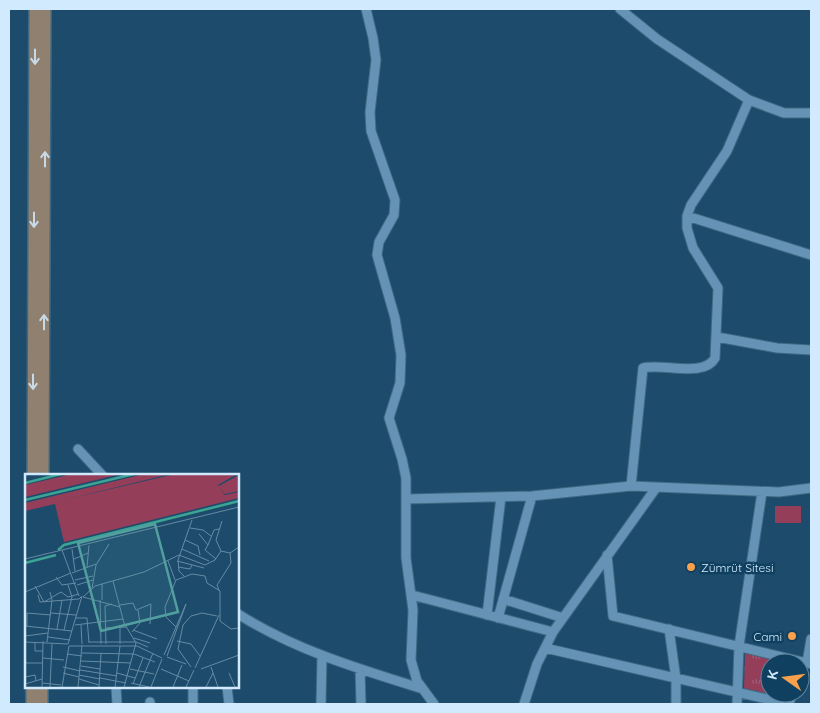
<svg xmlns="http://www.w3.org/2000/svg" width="820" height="713" font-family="Quicksand,sans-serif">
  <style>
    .park { fill: url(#park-tufts) }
    .garden { fill: #943e5a }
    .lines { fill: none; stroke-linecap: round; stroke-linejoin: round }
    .minor-casing { stroke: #3f6882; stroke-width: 11 }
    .major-casing { stroke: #3f6882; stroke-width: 14 }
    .minor { stroke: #6493b6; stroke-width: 9 }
    .major { stroke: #8f806f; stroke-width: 11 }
    .oneway { stroke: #c8dae8 }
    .poi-dot { fill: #f8a04b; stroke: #10405f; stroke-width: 2 }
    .labels { text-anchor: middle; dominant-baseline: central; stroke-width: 5; stroke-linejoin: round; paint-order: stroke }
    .poi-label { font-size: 12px; fill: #d2eafd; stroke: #10405f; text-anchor: start }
    .inset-river { fill: none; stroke: #3da394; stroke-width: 2.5 }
    .inset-road { fill: none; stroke: #658ba5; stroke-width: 1 }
    .view { fill: #539fa0; fill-opacity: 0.15; stroke: #539fa0; stroke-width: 2.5 }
    .inset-edge { fill: none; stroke: #d2eafd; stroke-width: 2.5 }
  </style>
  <defs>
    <pattern id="park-tufts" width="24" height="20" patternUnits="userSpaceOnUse" patternTransform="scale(1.25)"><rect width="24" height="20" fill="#943e5a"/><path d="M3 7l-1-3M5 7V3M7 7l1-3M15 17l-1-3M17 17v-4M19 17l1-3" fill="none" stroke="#a25a73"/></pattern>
  </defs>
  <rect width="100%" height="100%" fill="#1d4b6b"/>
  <path class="park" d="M745 653 789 661 770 663V693H781L780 699 744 690Z"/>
  <path class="garden" d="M775 506H801V523H775Z"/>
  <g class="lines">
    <g class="minor-casing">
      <path id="minor" d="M366 9 373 38 376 60 370 112 371 131 395 200 394 215 379 242 377 255 395 318 401 355 400 383 389 418 402 459 406 478V558L413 610 411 660 417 681 434 704
        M620 9 657 39 749 100 784 113H811
        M687 216 811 255
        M717 337 777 348 811 350
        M78 449 103 476
        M631 486 643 368C663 363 704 378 715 358L718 288 693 248 687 228V216L691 205 727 151 749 100
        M406 499 532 496 631 486 779 492 811 488
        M607 555 613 616 811 664
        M412 595 553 632
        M503 599 563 618
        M238 614C295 650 359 669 423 689
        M487 615 501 497
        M498 618 532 496
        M669 629 676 679V704
        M545 648 789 704 792 693
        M807 663 811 639
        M360 669 361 704
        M116 687 117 704
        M227 687 229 704
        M150 704V702
        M193 704V687
        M321 704 322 656
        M524 704 537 664 553 632 656 488
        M737 704 739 646 762 492"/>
    </g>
    <g class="major-casing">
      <path id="major" d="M33 476 35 9
        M43 476 45 9
        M32 704V687
        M42 704V687"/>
    </g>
    <use href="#minor" class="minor"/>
    <use href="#major" class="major"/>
  </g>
  <defs><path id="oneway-shaft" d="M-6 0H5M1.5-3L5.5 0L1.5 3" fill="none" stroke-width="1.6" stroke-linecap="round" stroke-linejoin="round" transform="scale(1.25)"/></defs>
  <g class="oneway">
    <use href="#oneway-shaft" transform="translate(35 57) rotate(90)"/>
    <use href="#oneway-shaft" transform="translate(45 159) rotate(-90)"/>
    <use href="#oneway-shaft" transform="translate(34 220) rotate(90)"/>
    <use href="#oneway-shaft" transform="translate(44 322) rotate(-90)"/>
    <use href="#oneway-shaft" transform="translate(33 382) rotate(90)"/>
  </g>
  <g class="poi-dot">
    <circle cx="691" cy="567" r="5"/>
    <circle cx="792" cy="636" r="5"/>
  </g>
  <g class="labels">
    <g class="poi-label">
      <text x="701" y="567">Zümrüt Sitesi</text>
      <text x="782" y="636" text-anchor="end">Cami</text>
    </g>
  </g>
  <g transform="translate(25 474)">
    <rect width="214" height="214" fill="#1d4b6b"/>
    <path d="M47 0 92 1 0 23V11ZM119 0H145L39 26 150 0H212L193 11 187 2 194 12 214 1V17L200 20 194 13 200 21 214 18V24L39 68 30 30 0 37V29Z" fill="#943e5a"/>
    <path class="inset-river" d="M0 9 36 0M0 26 109 0M33 76 39 71 214 27M0 89 31 81"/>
    <path class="inset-road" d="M165 54 178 56 186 62M174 60 183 71 189 56 194 55M160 66 173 72 175 81M183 71 180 76 191 85M47 75 50 97M157 75 184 87M37 76 54 122M196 77 191 66 197 47M0 85 214 33M49 85 63 79M143 87 150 106M152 87 179 94M62 93 64 71M153 93 165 95 167 91M47 99 71 90M159 102 154 97 153 86 167 46M31 103 37 111 51 109M50 106 68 102M88 107 99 149 111 169 99 213M52 111 68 106M10 112 19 128 36 118 43 123 54 120M67 114 71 91 84 70M194 116 192 111 206 89 205 79M0 118 46 99M13 121 15 128 54 125M58 123 70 112 119 98 154 81 180 91 190 86 196 77 205 79 214 73M58 123 95 133M75 126 76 170M77 126V110M95 131 108 129 111 136 126 130M26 139 51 141M51 144H62L64 169M125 150 126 130M50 151 98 145M56 151 57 170M0 152 47 157M2 152V139L26 141M151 153 141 143 140 133 151 106 167 100 180 102 182 109 195 117V147L206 155 214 154M81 154 102 153M32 155 37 126M39 156 47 123 43 111M108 156 132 165M107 158 115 149 113 136M0 162 23 159M23 163 45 166M109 164 125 169M152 167 166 170 175 182M0 168 43 170 57 122 54 125M10 168V177H18M22 168 27 126 25 118M64 168H111L123 173M81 170 80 132 87 130M95 170V154M57 179 109 180 130 188M42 180 57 182M139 181 161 130 142 182M142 183 161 190M18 184 39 186M0 185 1 189H18M56 187 106 189M56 192 75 195M38 193 55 197M166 193 153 175 158 151 166 142 177 139 192 142M186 193 193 213M170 194 194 141M105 195 129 200M136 195 164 207M176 195 214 181M55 196 92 202M38 199 54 203M92 199 110 204M204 199 210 213M54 201 75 205M0 203 10 201 11 207M75 204 101 209M54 205 74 211M17 209 36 211M106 209 124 213M0 210 17 205M108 210 118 184M17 213 18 167M25 213 27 170M37 213 44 172H112L137 184M53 213 57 171M74 213 76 179M90 213 95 172M114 213 128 179M126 213 137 185M148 213 157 191M161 213 169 196M181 213 188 199"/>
    <path class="view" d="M130 50 153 138 76 157 53 69Z"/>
    <rect width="214" height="214" class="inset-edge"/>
  </g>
  <rect width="820" height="713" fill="none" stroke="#d2eafd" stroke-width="20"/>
  <g transform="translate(785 678) rotate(284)"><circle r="24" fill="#10405f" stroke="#5e849e"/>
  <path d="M0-4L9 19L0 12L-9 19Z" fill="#f8a04b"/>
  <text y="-8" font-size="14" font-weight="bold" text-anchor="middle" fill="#d2eafd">K</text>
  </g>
</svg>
